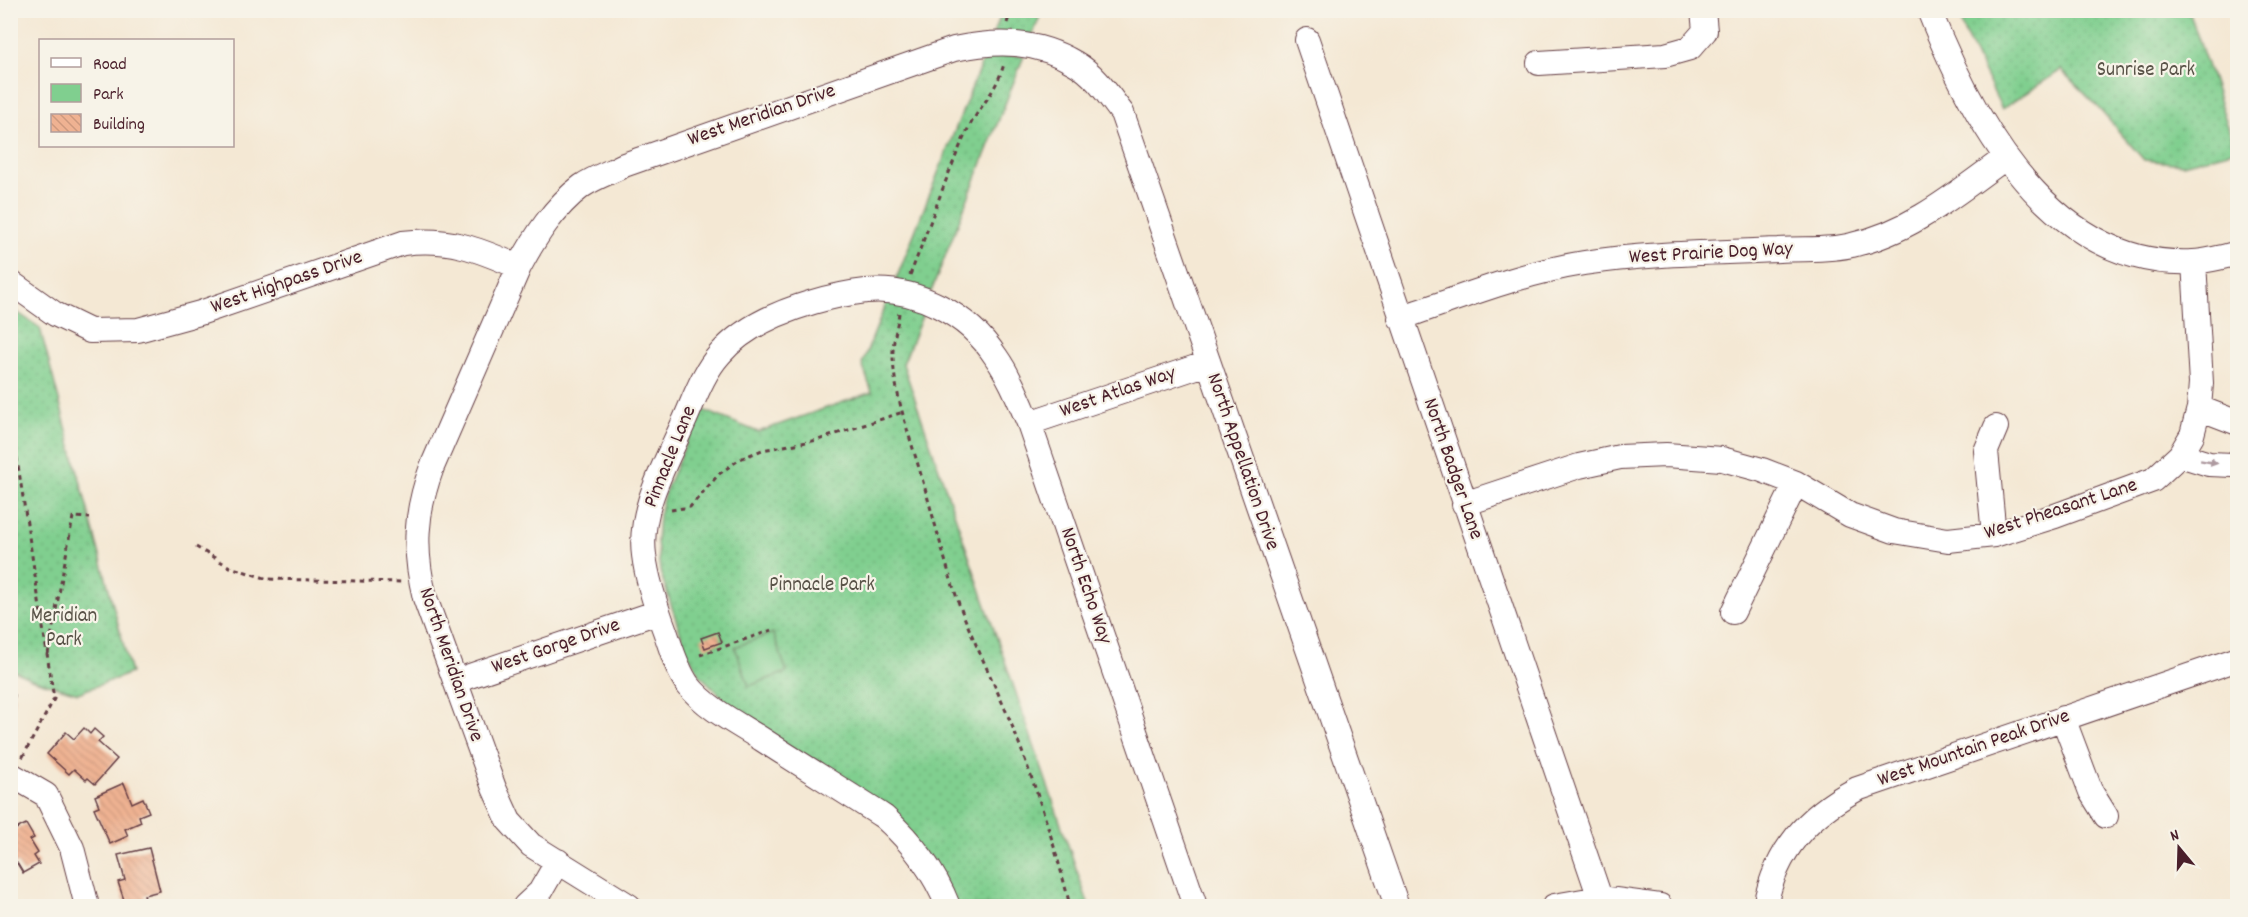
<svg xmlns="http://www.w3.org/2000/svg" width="2248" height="917" font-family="Dekko,sans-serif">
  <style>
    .green { fill: url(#green-dots); stroke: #65775d; stroke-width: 1.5 }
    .pitch { fill: #80cf8f; stroke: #65775d; stroke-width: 1.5 }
    .building { fill: url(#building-back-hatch) }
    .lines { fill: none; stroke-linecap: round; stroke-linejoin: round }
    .minor-casing { stroke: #643d44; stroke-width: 26 }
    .path { stroke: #643d44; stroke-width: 3; stroke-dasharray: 4.5 4.5; stroke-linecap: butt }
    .minor { stroke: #fff; stroke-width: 24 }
    .oneway { fill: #ae9aa0 }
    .labels { text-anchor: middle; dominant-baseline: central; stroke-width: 4.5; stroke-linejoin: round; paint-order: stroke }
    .park-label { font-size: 21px; fill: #5a5449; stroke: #f7f3e8 }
    .street-label { font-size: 21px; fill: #4a1f2b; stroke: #f7f3e8 }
  </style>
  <defs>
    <pattern id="green-dots" width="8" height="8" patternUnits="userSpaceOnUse" patternTransform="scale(1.5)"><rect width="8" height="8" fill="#80cf8f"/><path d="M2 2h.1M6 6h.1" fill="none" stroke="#70b17c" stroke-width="1.8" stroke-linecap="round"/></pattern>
    <pattern id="building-back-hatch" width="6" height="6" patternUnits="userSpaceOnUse" patternTransform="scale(1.5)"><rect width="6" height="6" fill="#efb292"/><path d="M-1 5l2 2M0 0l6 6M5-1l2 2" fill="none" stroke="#ce997e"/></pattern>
  </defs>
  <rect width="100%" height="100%" fill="#f7f3e8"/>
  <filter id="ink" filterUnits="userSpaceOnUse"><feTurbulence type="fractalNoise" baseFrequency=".0167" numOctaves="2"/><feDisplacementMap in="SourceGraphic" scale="12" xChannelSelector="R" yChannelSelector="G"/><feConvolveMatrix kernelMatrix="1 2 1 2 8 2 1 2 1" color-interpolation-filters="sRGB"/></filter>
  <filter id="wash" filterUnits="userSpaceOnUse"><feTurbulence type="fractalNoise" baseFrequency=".008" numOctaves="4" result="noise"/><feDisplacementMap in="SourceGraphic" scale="24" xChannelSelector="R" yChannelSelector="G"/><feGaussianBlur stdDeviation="1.35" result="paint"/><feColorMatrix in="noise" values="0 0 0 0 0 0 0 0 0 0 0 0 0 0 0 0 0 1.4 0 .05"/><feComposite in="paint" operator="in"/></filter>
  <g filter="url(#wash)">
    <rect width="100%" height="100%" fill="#f4e8d4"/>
    <path class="green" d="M1003 11H1042L1031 39 993 34Z
      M1957 11H2189L2236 150 2183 164 2144 160 2093 102 2061 70 2002 109 1964 32Z
      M985 54 1024 56 931 292 895 282Z
      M887 301 924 311 903 364 1089 906H957L934 862 738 713 700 675 686 650 660 571 657 541 659 515 665 492 701 409 758 432 872 392 862 364Z
      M11 308 40 328 131 673 78 693 31 679 11 669Z"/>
    <path class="pitch" d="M773 633 787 672 749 686 735 647Z"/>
    <g id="blocks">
      <path class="building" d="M718 632 722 642 705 648 701 638Z
        M10 694 15 695 12 709H10Z
        M84 728 90 734 94 729 103 737 98 742 117 759 95 784 88 778 86 780 74 769 69 774 47 754 66 732 74 739Z
        M124 783 132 803 143 798 149 812 139 816 141 822 125 829 128 836 110 844 94 808 99 806 95 796Z
        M26 824 34 838 30 840 38 853 34 856 39 864 23 873 17 863 10 866V832Z
        M149 848 160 891 144 895 147 904 126 906 118 882 125 880 118 855Z"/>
    </g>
  </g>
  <g filter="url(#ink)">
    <use href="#blocks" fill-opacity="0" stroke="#643d44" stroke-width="1.5"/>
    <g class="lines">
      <g class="minor-casing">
        <path id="minor" d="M1929 10C1973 122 2053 269 2193 262 2207 261 2223 257 2238 253
          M1307 40 1600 898
          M1539 63 1665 55 1690 48 1705 31 1703 10
          M10 282 55 314 90 331 138 330 200 313 403 243C448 237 478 249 519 267
          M1400 318C1460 298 1521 273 1584 263 1648 253 1714 253 1779 250 1802 248 1829 251 1852 245 1911 232 1958 192 2005 158
          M2199 408 2238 423
          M1029 423 1208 363
          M2180 455 2209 464 2233 465 2238 461
          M1464 504 1579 466 1620 457 1666 455 1722 459 1762 470 1796 483 1850 515 1894 531 1948 540 1994 535 2055 516 2153 480 2180 455 2192 435 2199 408 2201 383 2194 262
          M1994 535 1986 451 1996 427
          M1733 612 1796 483
          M455 681 658 612
          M2063 718 2091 792 2106 816
          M10 774 46 795 72 848 87 906
          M525 906 540 892 558 861
          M629 906 531 845 509 821 494 788 425 598C413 550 415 513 432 467L519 267C535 237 554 207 582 186 595 177 611 172 624 165L954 49C997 40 1036 40 1075 63 1095 74 1109 96 1122 113L1397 906
          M948 906C934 871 912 842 884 817 844 791 803 766 763 740 738 724 707 709 688 685 677 670 671 648 665 631 656 607 647 580 644 555 638 510 666 463 683 424 694 400 702 374 720 354 743 327 779 312 813 302 830 297 848 293 866 291 916 286 969 315 996 357 1010 377 1019 400 1029 423L1195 906
          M1554 906 1600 898 1660 906
          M1765 906C1776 850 1808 815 1857 789L2238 659"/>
      </g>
      <path class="path" d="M1007 23 1011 10
        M910 275C929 228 945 178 966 133 978 107 995 95 1004 64
        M899 313C897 328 892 344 893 358 895 400 912 442 923 482 935 522 945 564 959 604 976 648 998 690 1015 733 1037 790 1056 848 1070 906
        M10 413 54 699 21 760
        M671 510 690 507 719 474 740 459 762 450 818 440 903 412
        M196 547 230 567 268 579 403 582
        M48 654 73 517 90 518
        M700 655 772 630"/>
      <use href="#minor" class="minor"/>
    </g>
    <defs><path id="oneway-solid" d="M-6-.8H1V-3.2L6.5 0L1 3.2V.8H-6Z" transform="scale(1.5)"/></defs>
    <use class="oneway" href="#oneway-solid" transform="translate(2209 462) rotate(10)"/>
  </g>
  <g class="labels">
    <g class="park-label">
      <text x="2146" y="71">Sunrise Park</text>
      <text x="822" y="586">Pinnacle Park</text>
      <text x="64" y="617">Meridian<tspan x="64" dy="24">Park</tspan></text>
    </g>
    <g class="street-label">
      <text transform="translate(762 116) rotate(-19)">West Meridian Drive</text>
      <text transform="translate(1711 254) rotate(-3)">West Prairie Dog Way</text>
      <text transform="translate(287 283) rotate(-19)">West Highpass Drive</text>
      <text transform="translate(1118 393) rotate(-19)">West Atlas Way</text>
      <text transform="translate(671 457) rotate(-68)">Pinnacle Lane</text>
      <text transform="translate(1242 462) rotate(71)">North Appellation Drive</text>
      <text transform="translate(1452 469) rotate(71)">North Badger Lane</text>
      <text transform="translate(2061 510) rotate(-18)">West Pheasant Lane</text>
      <text transform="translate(1085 586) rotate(71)">North Echo Way</text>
      <text transform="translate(556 647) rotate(-19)">West Gorge Drive</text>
      <text transform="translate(450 665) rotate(71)">North Meridian Drive</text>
      <text transform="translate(1974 749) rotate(-19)">West Mountain Peak Drive</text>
    </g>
  </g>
  <rect width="2248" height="917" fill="none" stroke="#f7f3e8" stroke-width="36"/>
  <rect x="39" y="39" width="195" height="108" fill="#f7f3e8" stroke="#b29e9c" stroke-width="1.5"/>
  <rect x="51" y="58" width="30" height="9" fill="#ffffff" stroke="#b29e9c" stroke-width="1.5"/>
  <text x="93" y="69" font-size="18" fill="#4a1f2b">Road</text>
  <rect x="51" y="84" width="30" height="18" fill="#80cf8f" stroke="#b29e9c" stroke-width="1.5"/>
  <text x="93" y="99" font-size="18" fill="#4a1f2b">Park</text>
  <rect x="51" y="114" width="30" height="18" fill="url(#building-back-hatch)" stroke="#b29e9c" stroke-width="1.5"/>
  <text x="93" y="129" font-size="18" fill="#4a1f2b">Building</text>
  <g transform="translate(2179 848) rotate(341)" stroke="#f7f3e8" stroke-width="4.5" paint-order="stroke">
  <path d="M0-4.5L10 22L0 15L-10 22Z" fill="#4a1f2b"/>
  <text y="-9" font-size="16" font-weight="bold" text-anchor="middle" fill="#4a1f2b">N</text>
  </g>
</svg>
